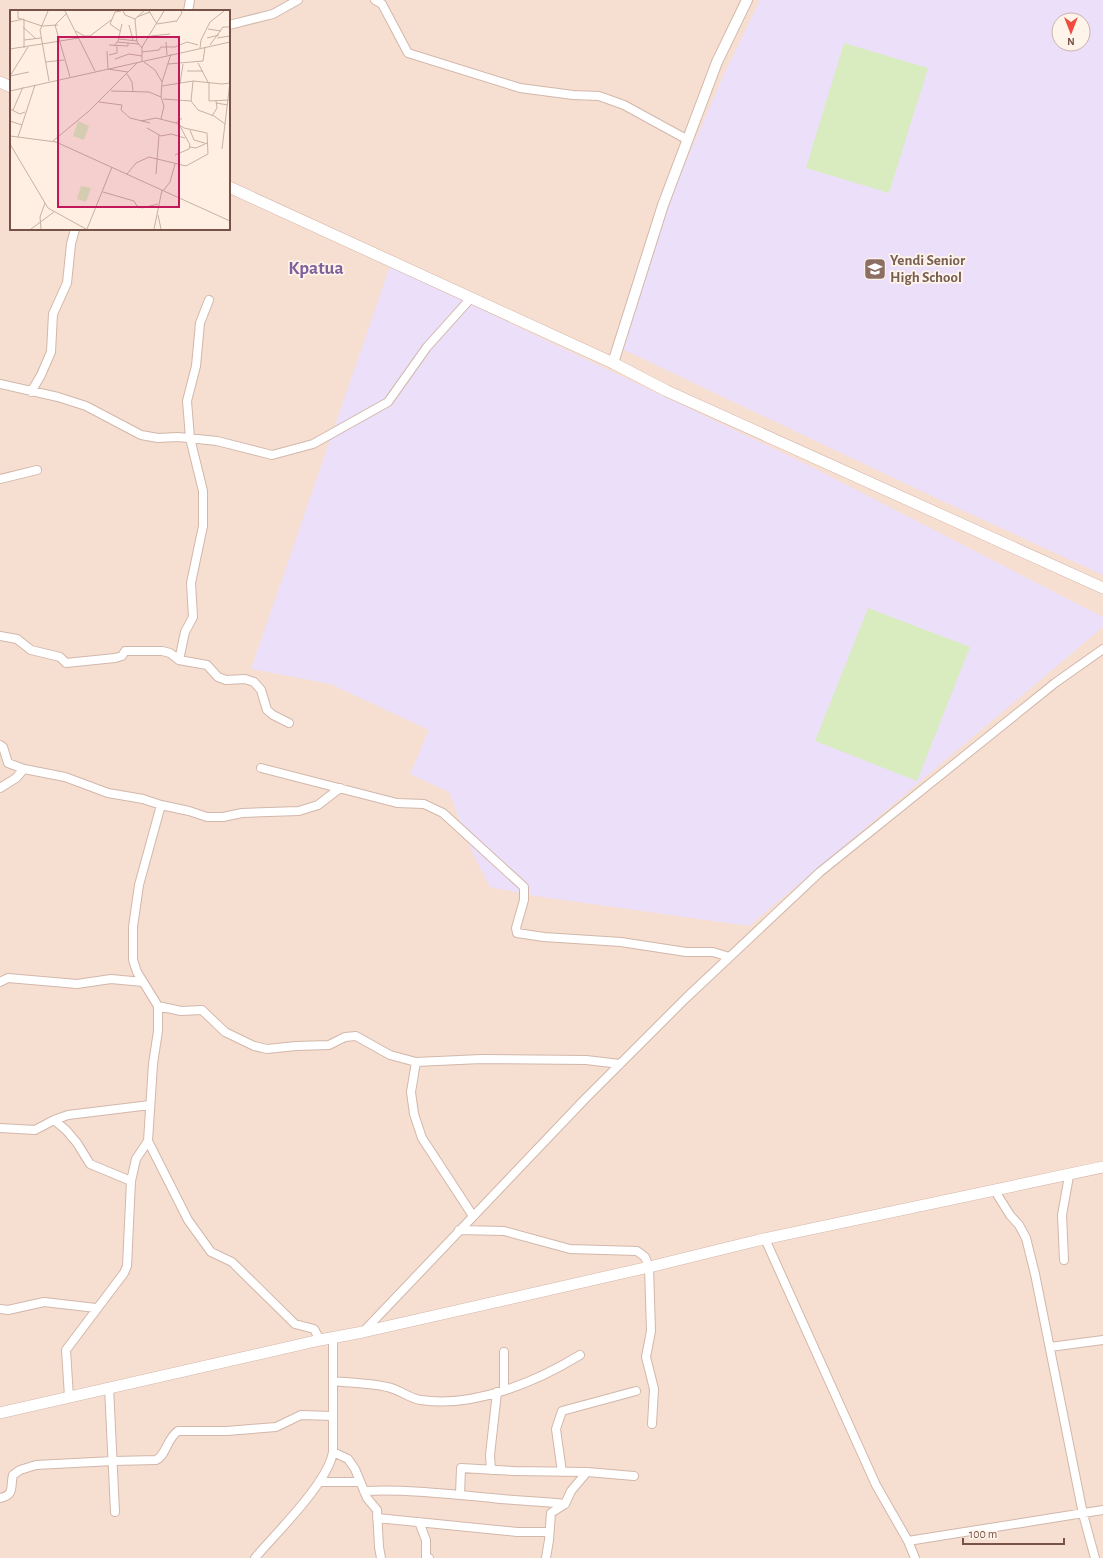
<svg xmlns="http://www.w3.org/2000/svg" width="1103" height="1558" font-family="'Alegreya Sans',sans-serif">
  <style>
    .residential { fill: #f6dfd0; fill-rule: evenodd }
    .education { fill: #ecdffa; fill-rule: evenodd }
    .green { fill: #d9ecc0 }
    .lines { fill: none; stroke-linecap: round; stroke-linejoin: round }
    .minor-casing { stroke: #d2b7ab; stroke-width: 10 }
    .tertiary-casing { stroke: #d2b7ab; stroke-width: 12 }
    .secondary-casing { stroke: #d5b5a8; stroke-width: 12 }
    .minor { stroke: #fff; stroke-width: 8 }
    .tertiary { stroke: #fff; stroke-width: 10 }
    .secondary { stroke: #fff; stroke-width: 11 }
    .labels { text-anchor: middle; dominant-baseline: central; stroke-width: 3.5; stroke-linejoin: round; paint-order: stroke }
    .education-label { font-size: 15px; font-weight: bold; fill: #785e54; stroke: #fff4ea; text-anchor: start }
    .district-label { font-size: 19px; font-weight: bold; fill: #7f619c; stroke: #fff4ea }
    .inset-road { fill: none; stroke: #c8b0a4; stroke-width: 1 }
    .view { fill: #c2185b; fill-opacity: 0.15; stroke: #c2185b; stroke-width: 2 }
    .inset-edge { fill: none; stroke: #785147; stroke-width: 2 }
  </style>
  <rect width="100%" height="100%" fill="#feefe2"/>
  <path class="residential" d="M0 0H1103V1558H0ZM11 11H229V229H11ZM1059 20H1083V44H1059Z"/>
  <path class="education" d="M760 0H1103V575L938 499 622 349 674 189 725 72ZM1059 20H1083V44H1059Z
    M390 266 806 464 1103 617V627L749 926 535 896 490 887 473 854 449 792 410 774 429 730 330 684 251 669Z"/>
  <path class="green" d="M844 43 928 68 889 193 806 168Z
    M868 608 970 647 917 781 815 741Z"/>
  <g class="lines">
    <g class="minor-casing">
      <path id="minor" d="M375 0 382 4 408 53 520 88 573 95 599 96 624 105 688 140
        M188 11 190 0
        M229 25 273 14 298 0
        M0 384 58 397 86 406 141 435 158 438 178 437 217 441 272 455 313 444 388 402 427 347 471 298
        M31 392 41 375 51 352 53 314 67 283 71 244 75 229
        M0 479 37 470
        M0 636 17 639 31 650 60 657 66 663 115 658 122 656 125 651H162L170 653 179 660 207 665 218 677 226 680 245 679 254 682 261 690 267 710 273 715 289 723
        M179 660 185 632 193 617 191 583 203 526V491L190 438 187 401 196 366 200 323 209 300
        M0 745 3 747 8 763 24 769
        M261 768 397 803 424 804 443 813 524 887V900L516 928 517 933 544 937 621 942 686 952H713L729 957
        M0 788 16 778 24 769 65 777 108 793 143 799 161 805 189 811 207 817H223L242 813 299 811 318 805 340 788
        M0 982 8 978 77 984 111 979 143 982
        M158 1006 181 1011 202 1010 225 1032 254 1046 267 1049 296 1046 329 1045 345 1037 356 1036 390 1055 416 1062 481 1059 586 1060 620 1064
        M416 1062 411 1092 414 1114 422 1138 473 1216
        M54 1120 66 1130 77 1143 90 1164 131 1181
        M0 1128 35 1130 54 1120 68 1115 150 1105
        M148 1141 188 1220 211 1252 232 1262 295 1324 314 1329 320 1340
        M995 1191 1010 1215 1019 1225 1026 1238 1035 1274 1083 1514 1095 1558
        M459 1230 504 1231 570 1249 637 1251 645 1257 649 1267 651 1331 646 1357 654 1389 652 1424
        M765 1239 876 1485 908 1541 915 1558
        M1064 1260 1062 1215 1069 1176
        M0 1309 8 1310 44 1302 96 1308
        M363 1332 585 1099 686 998 820 872 1055 683 1103 649
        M1050 1347 1103 1340
        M333 1381C351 1383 370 1383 387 1387 399 1389 410 1399 421 1400 474 1408 536 1382 580 1355
        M109 1387 115 1512
        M504 1390V1352
        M69 1397 66 1350 124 1273 127 1266 131 1181 136 1159 148 1141 153 1064 158 1031V1006L137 972 133 960V927L139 885 161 805
        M333 1452 348 1459 355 1469 367 1498 377 1510 379 1547 381 1558
        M491 1470 490 1455 497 1392
        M562 1472 556 1429 562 1411 636 1391
        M319 1482H359
        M364 1491C407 1489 449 1494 492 1498 516 1501 540 1501 565 1504
        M460 1495 461 1468 513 1471 587 1472 634 1476
        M0 1498C15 1495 10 1487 13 1475L20 1470 36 1465 113 1461 156 1460C166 1456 167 1438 178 1431H227L276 1427 301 1415 333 1416
        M377 1518 517 1532H549
        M419 1522 426 1540V1557L429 1558
        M908 1541 1103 1510
        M255 1558C276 1533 328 1483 333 1452V1337
        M546 1558 549 1540 551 1513 565 1504 571 1491 587 1472"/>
    </g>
    <g class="tertiary-casing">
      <path id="tertiary" d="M613 363 663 205 717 62 747 0"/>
    </g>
    <g class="secondary-casing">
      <path id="secondary" d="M0 82 11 87
        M229 187 613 363 667 391 1103 588
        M0 1413 320 1340 363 1332 649 1267 759 1240 1103 1167"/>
    </g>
    <use href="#minor" class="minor"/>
    <use href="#tertiary" class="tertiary"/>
    <use href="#secondary" class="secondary"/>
  </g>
  <defs>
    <g id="school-square" transform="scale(1.15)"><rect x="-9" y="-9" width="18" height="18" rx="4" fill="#8d6e63" stroke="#fff4ea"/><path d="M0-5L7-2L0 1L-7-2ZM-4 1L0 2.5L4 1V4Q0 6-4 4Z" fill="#fff"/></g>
  </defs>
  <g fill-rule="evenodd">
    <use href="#school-square" x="875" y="269"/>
  </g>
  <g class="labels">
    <g class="education-label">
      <text x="890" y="260">Yendi Senior<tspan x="890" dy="17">High School</tspan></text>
    </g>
    <g class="district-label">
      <text x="316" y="268">Kpatua</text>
    </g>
  </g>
  <g transform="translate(10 10)">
    <rect width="220" height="220" fill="#feefe2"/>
    <path d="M68 111 79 116 74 130 63 126ZM71 176 81 178 76 192 67 189Z" fill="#d9ecc0"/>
    <path class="inset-road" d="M8 1V8L32 16M38 1 30 20 39 71M55 1 85 61M113 1 115 5 125 9M139 1 147 14M127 7 140 2M0 12 14 9V38M166 12 172 3 171 1M147 14 166 11M45 15 60 67M45 15 57 3M119 15 123 30M32 16 48 15M13 17 26 29M198 19 211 21M66 21 74 26H80L101 10M110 21 100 14 105 2 111 1M141 26 160 24M197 28 209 25M207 28 220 26M109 29 127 31M14 30 31 28M107 32 129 34M156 32 157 45M99 35 118 36V33M200 35 213 17H220M104 36 108 31 112 14M132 38 127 32 125 9 134 1M190 38 191 30 200 12 214 1M0 39 69 28M97 41 98 59 118 62M132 42 149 40 151 37H165L177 32 188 35M99 45 107 43V36M105 49 119 44 132 46M132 51V37L154 1M36 52 54 50M134 52 145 60 152 72M188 53 198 72M158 54 193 51 195 37M177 61H193M117 64 122 72 123 81M0 66 18 37M0 66 19 62M199 72V91L220 90M170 74 173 54M152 76 183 71 212 74 220 73M0 81 220 32M101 81 139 82 151 87M153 89 181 91 188 100 204 106 215 114M181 91 183 71M89 92 112 95 111 100 120 108 140 113M206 93 218 95M0 99 10 104 15 102M3 100 13 77M202 106 207 98 206 91M151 109 154 96 151 87 152 72 161 44M0 111 12 115M131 111 146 108 166 113 172 108M137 118 151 126 161 124 175 128M180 120 184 130 198 134M0 126 46 132 220 211M8 127 25 75M43 131 79 101 128 52M0 134 38 198 76 219M180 137 186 138 195 134M212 139 220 72M165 145 179 139 180 135 170 116M117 164 126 153 139 147 176 156 198 144 197 123 174 118 166 113M146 164 149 125M153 181 160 172 165 154M93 182 124 191 127 196 132 198 148 194M148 205 151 219M21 219 44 202M31 219 30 207 35 193M77 219 102 157M144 219 152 180"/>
    <path class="view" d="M48 27H169V197H48Z"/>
    <rect width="220" height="220" class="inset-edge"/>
  </g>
  <g transform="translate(1071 32) rotate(180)"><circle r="19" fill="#fff4ea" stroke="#c9b3a9"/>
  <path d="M0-3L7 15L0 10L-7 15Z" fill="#f14b3e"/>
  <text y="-6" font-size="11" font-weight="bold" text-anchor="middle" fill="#785147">N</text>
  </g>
  <path d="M963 1538v6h101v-6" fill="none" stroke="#785147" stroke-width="2"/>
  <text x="969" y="1538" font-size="12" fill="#785147" stroke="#fff4ea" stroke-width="3" paint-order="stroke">100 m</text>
</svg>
